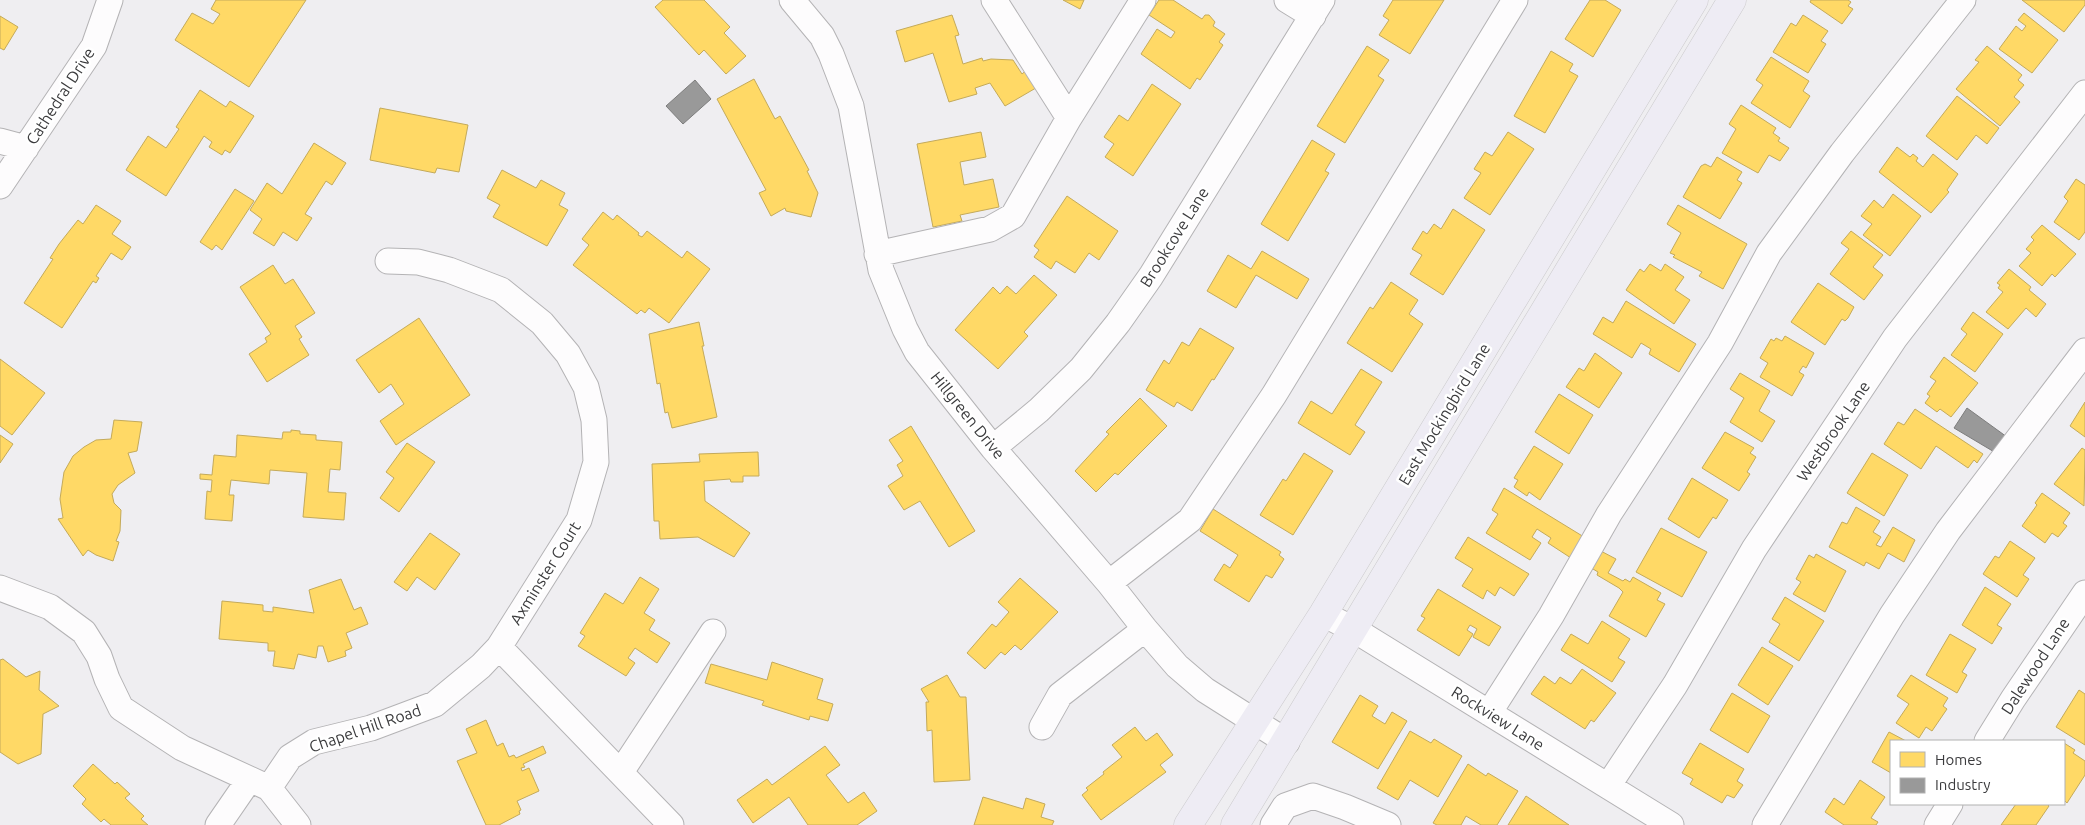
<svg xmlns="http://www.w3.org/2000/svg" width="2085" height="825" font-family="Ubuntu,sans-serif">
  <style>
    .homes { fill: #ffd966; stroke: #c4aa5a }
    .industry { fill: #999; stroke: #7d7d7d }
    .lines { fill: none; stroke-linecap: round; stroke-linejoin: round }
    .minor-casing { stroke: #b4b3b5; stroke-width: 27 }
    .major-casing { stroke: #cbcacc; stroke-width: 29 }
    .minor { stroke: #fdfcfd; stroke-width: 25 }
    .major { stroke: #eeecf4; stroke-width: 28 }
    .labels { text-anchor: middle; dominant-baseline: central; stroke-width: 5; stroke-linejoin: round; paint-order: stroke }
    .street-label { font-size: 16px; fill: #3b3b3d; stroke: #fff }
  </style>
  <rect width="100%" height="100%" fill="#efeef1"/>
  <path class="homes" d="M216 0H306L249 87 175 40 192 13 213 24 220 14 211 9Z
    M663 0H704L730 27 724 33 746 56 726 74 704 50 699 55 655 7Z
    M1063 0H1084L1080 9Z
    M1159 0H1173L1202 19 1205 15H1209L1215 22 1213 26 1225 34 1219 42 1223 45 1200 80 1197 78 1190 89 1141 54 1157 29 1171 38 1175 32 1149 15Z
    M1393 0H1444L1410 54 1379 35 1389 20 1383 16Z
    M1590 0H1605L1621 10 1593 57 1565 39Z
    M1811 0H1848L1851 2 1848 6 1853 9 1842 24 1810 2Z
    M2022 0H2085V5L2064 32Z
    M2024 13 2058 40 2032 73 1999 49 2016 26 2022 31 2026 26 2018 20Z
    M952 15 959 35 955 36 963 64 982 58 983 61 991 59 1013 60 1022 74 1030 67 1041 85 1005 106 990 83 975 88 977 94 949 102 933 53 905 62 896 31Z
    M1803 15 1828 31 1821 41 1826 44 1808 73 1773 52 1791 23 1796 26Z
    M0 16 18 27 4 50 0 48Z
    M1367 46 1389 60 1378 76 1384 80 1345 143 1317 126Z
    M1987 46 2022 75 2018 80 2024 85 2014 97 2020 102 2000 126 1956 89 1979 62 1975 60Z
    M1551 51 1573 64 1569 71 1578 76 1545 133 1514 116Z
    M1771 57 1809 81 1803 91 1810 96 1790 128 1751 103 1763 85 1756 80Z
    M754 79 775 119 780 116 809 170 807 171 818 193 811 217 786 211 785 208 771 216 759 193 766 190 717 99Z
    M1152 84 1181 104 1133 176 1105 157 1114 144 1104 137 1119 115 1128 121Z
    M200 90 226 107 230 101 254 116 230 153 225 150 222 155 209 147 212 142 204 136 166 196 126 170 148 136 166 148 179 129 176 127Z
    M1957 96 1999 128 1987 144 1976 135 1957 160 1926 136Z
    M1741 105 1776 128 1773 133 1780 138 1778 141 1789 148 1780 161 1769 155 1758 173 1722 153 1736 129 1729 124Z
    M380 108 468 125 459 172 437 168 435 173 370 160Z
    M981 132 986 157 960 162 964 185 993 179 999 207 960 215 962 221 933 227 917 144Z
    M1508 132 1534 149 1490 215 1464 198 1481 173 1474 169 1485 152 1492 156Z
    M1312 140 1335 154 1325 171 1329 173 1288 241 1261 224Z
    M314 143 346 163 332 185 326 181 305 214 312 218 297 241 283 232 274 246 253 233 262 219 250 210 267 183 282 194Z
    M1897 147 1910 157 1913 154 1918 158 1916 161 1923 167 1933 154 1958 174 1947 190 1949 192 1931 213 1879 172Z
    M1717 157 1742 172 1737 180 1742 183 1720 219 1683 197 1701 166 1705 164 1711 167Z
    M502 170 536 188 541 180 565 193 559 205 568 210 547 246 493 217 500 205 487 198Z
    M2076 179 2085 185V232L2079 240 2054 222 2068 201 2064 197Z
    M235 189 254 201 222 250 216 245 212 250 200 242Z
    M1893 194 1921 216 1890 256 1863 235 1872 224 1861 216 1874 200 1883 208Z
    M1067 196 1118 231 1099 260 1089 253 1075 273 1056 261 1051 269 1034 257 1039 250 1034 246Z
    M96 205 121 221 112 234 131 247 122 260 111 253 96 276 99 278 96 283 93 281 62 328 24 303 53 259 50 258 59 244 78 220 83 224Z
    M1678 205 1747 244 1723 289 1699 276 1702 272 1673 257 1675 255 1670 253 1681 233 1667 224Z
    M1453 209 1485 230 1443 295 1410 274 1422 255 1412 249 1423 231 1427 234 1434 224 1441 229Z
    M603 212 613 220 617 215 639 233 638 235 642 237 647 231 682 258 687 251 710 269 669 323 649 308 645 313 641 310 637 314 573 265 589 245 582 239Z
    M2042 225 2076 254 2055 277 2052 274 2042 286 2019 266 2031 253 2026 249 2034 240 2031 237Z
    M1851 231 1883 255 1873 267 1883 275 1864 300 1830 274 1849 249 1841 243Z
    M1262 251 1309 279 1297 299 1256 275 1236 308 1207 291 1228 255 1251 269Z
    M1650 264 1661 271 1665 264 1684 277 1675 290 1690 300 1674 324 1626 290 1640 269 1644 272Z
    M273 265 285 284 293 279 315 313 295 326 302 337 299 339 309 355 267 382 249 354 267 342 265 338 271 334 240 287Z
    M2009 269 2031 287 2029 290 2046 304 2036 317 2026 308 2008 329 1986 312 2003 292 1998 288 2000 285 1997 283Z
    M1034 275 1057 295 1024 332 1028 336 998 369 955 330 993 287 1000 294 1007 286 1016 294Z
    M1391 282 1418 300 1409 314 1423 324 1392 372 1347 343 1370 307 1373 309Z
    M1818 283 1854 307 1848 318 1845 321 1842 319 1825 345 1791 322Z
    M1626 301 1696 344 1679 372 1649 354 1651 349 1641 343 1632 358 1593 334 1603 317 1613 323Z
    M1973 312 2003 334 1975 372 1951 355 1967 334 1961 329Z
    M419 318 470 395 396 445 380 421 404 404 391 384 379 393 356 360Z
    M699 322 704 346H702L717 417 672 428 668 412 665 413 660 383 657 384 649 334Z
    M1200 328 1234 348 1214 380 1212 379 1192 411 1177 402 1174 407 1146 390 1164 360 1169 364 1182 342 1189 346Z
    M1785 336 1814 353 1806 368 1803 366 1799 372 1804 375 1792 396 1760 377 1768 363 1760 358 1771 339 1774 341 1776 338 1782 341Z
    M1595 353 1622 373 1599 408 1566 387 1579 368 1584 371Z
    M1944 357 1978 383 1951 417 1940 409 1937 412 1925 403 1930 396 1927 394 1936 381 1930 377Z
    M0 359 45 393 12 435 0 426Z
    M1361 369 1382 382 1355 425 1365 432 1350 455 1298 423 1311 401 1332 414Z
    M1740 373 1770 391 1759 411 1775 421 1762 442 1730 422 1744 398 1730 389Z
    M1559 394 1593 415 1569 454 1535 432Z
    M1140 398 1167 426 1118 475 1115 473 1096 492 1075 471 1109 434 1106 432Z
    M2085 402V437L2070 426Z
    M1915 409 1983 454 1977 463 1974 460 1968 468 1936 446 1921 469 1884 444 1898 422 1904 425Z
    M114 420 142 422 137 451 128 453 135 473 118 485 112 494 114 503 121 510 120 531 116 541 119 542 113 561 96 555 88 550 83 556 58 519 63 518 60 499 64 472 73 456 84 447 96 440 111 439Z
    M911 426 975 531 949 547 920 501 904 510 888 486 903 476 897 465 903 461 889 440Z
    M291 430 300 431V434L316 435V440L342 442 340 470 330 469 328 492 346 493 344 520 303 517 307 473 270 470 269 484 231 480 229 495H234L232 521 205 519 207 491 211 492 212 480 200 479V474L212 475 214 455 236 457 237 435 282 439 283 432H291Z
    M1725 432 1754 448 1750 453 1756 457 1747 472 1750 474 1739 491 1702 468Z
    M0 435 13 444 0 463Z
    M407 443 435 462 399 512 380 498 394 478 386 472Z
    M1534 446 1563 464 1540 500 1529 492 1527 496 1514 487 1518 480 1514 478Z
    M2082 448 2085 450 2084 506 2054 484Z
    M758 452 759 476H743V482H731L730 479 704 481 705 501 750 533 734 557 698 537 660 539 659 521H654L652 464 700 462 699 454Z
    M1304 453 1333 471 1293 535 1260 515 1283 479 1286 481Z
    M1872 453 1908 475 1884 516 1847 493Z
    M1692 478 1728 500 1716 519 1713 517 1699 538 1668 519Z
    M1504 488 1584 537 1571 558 1548 543 1551 538 1537 529 1532 537 1541 543 1530 560 1486 533 1498 514 1492 510Z
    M2042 493 2070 513 2063 523 2067 526 2058 537 2052 533 2045 543 2022 526 2037 505 2035 503Z
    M1856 507 1880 521 1873 532 1881 537 1876 545 1881 547 1893 527 1915 540 1904 562 1888 553 1879 569 1866 562 1864 566 1829 547 1842 522 1847 524Z
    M1213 509 1281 552 1279 555 1284 559 1272 578 1266 575 1249 602 1214 580 1224 564 1230 568 1238 555 1200 531Z
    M1661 528 1707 552 1682 597 1636 572Z
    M430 533 460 554 435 590 417 577 407 591 394 582Z
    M1468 537 1529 574 1514 596 1500 587 1495 596 1487 590 1483 599 1462 586 1473 569 1455 558Z
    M2010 541 2035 558 2023 575 2029 579 2017 597 1983 574 1995 556 1999 558Z
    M1597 549 1616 559 1608 573 1623 581 1625 579 1630 582 1633 577 1661 593 1657 600 1665 604 1646 637 1609 616 1623 592 1619 588 1597 575 1598 572 1588 566Z
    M1816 554 1846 571 1825 612 1793 594 1801 582 1796 579 1809 555 1814 558Z
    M640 577 659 589 644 613 655 620 649 630 670 643 657 663 635 648 628 658 635 663 626 676 578 646 585 636 580 633 605 593 623 604Z
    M1020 578 1058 612 1021 650 1015 645 1005 655 1001 652 985 669 967 653 992 624 996 627 1009 612 998 602Z
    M341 579 354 610 361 607 368 624 346 633 352 648 345 651 346 656 328 662 323 646H318L316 658 298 654 294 669 273 666 275 651H268V643L219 639 222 601 263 605V611L273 612V607L314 613 309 590Z
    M1985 587 2011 604 1997 625 2002 628 1992 644 1962 625Z
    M1438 589 1501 627 1489 646 1473 637 1477 629 1470 625 1467 630 1473 634 1459 656 1417 630 1425 618 1421 616Z
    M1785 597 1824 621 1799 661 1769 642 1780 624 1772 619Z
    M1602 621 1630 639 1618 658 1625 662 1612 682 1561 650 1571 634 1588 644Z
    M1950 634 1976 649 1962 672 1967 675 1957 693 1926 675Z
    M1762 647 1793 666 1768 705 1738 685Z
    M3 659 26 677 40 671 39 690 59 706 43 714 41 754 18 764 0 752V660Z
    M772 662 823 679 817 699 833 704 828 721 810 716 809 720 762 705 764 701 705 683 711 664 767 680Z
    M1582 669 1616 693 1594 722 1591 720 1585 729 1531 694 1544 676 1555 684 1560 677 1571 684Z
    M947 675 960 697H966L970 780 934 782 932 730 927 731 926 702H929L921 689Z
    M1911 675 1948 698 1943 706 1947 709 1932 731 1926 727 1919 738 1896 723 1909 704 1897 696Z
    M2079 690 2085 694V745L2056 727Z
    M1732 693 1770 716 1748 753 1710 730Z
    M1360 695 1378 706 1372 716 1385 724 1392 712 1407 721 1378 769 1332 742Z
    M486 720 497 746 503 743 509 757 514 755 516 758 543 746 546 753 523 764 525 767 521 768 522 771 529 768 539 791 517 801 521 810 519 811 520 814 499 825H486L457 761 477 753 466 729Z
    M1135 727 1146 741 1157 733 1173 755 1160 765 1166 772 1101 820 1082 795 1088 790 1086 788 1104 774 1103 772 1122 757 1112 745Z
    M1410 731 1431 743 1434 739 1462 756 1438 797 1410 780 1398 800 1377 788Z
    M1889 732 1906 741H1891V773L1872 762Z
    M1700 743 1744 769 1737 781 1743 785 1734 798 1727 795 1722 803 1690 784 1693 779 1682 773Z
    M2064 743 2075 750 2073 753 2085 761V775L2067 803 2064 800Z
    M825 746 840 765 826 775 848 803 864 792 877 811 857 825H808L789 797 753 823 737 800 767 779 772 785Z
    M93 764 115 784 117 782 130 794 125 798 144 816 141 819 148 825H111L104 819 101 822 82 804 86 799 73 786Z
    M1468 764 1486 776 1488 773 1518 791 1497 825H1481L1466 816 1461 825H1437L1433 823Z
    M1860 780 1885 797 1871 818 1878 822 1876 825H1844L1825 812 1834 798 1844 805Z
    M1526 796 1569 825H1508Z
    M983 797 1023 809 1026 798 1045 804 1041 817 1054 821 1052 825H974Z
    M2016 804H2047L2049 806 2036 825H2001Z"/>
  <path class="industry" d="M695 80 711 99 683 124 666 106Z
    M1967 408 2007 437 1996 453 1954 428Z"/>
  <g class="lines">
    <g class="minor-casing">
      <path id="minor" d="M792 0 822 36 831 54 851 106 881 270 905 329 917 352 993 448 1109 583 1145 629 1177 666 1205 690 1287 742
        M994 0 1069 118
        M1287 0 1313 16
        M0 141 26 148
        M0 186 94 46 110 0
        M877 254 990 229 1013 216 1069 118 1143 0
        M993 448 1039 410 1081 369 1118 323 1151 276 1322 0
        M1109 583 1190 520 1274 395 1515 0
        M0 588 50 607 84 632 99 656 107 679 121 708 182 748 269 788 298 825
        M1323 614 1353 629 1671 825
        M499 647 671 825
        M1489 713 1551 616 1609 514 1720 343 1769 253 1842 153 1963 0
        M1042 727 1060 695 1145 629
        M1987 741 2013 699 2085 593
        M621 772 713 632
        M1608 786 1675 685 1754 549 1895 338 2085 93
        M269 788 290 757 314 742 371 728 435 704 481 666 499 647 579 520 596 462 594 420 586 387 568 354 542 323 501 290 449 270 418 262 388 261
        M218 825 249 780
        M1273 825 1285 806 1313 796 1345 807 1388 825
        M1765 825 1892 615 1948 531 2085 351
        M1937 825 1950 804"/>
    </g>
    <g class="major-casing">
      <path id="major" d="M1188 825 1323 614 1694 0
        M1235 825 1732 0"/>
    </g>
    <use href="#minor" class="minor"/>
    <use href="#major" class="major"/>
  </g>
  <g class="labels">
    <g class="street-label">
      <text transform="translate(60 96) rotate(-57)">Cathedral Drive</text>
      <text transform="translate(1174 237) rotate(-58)">Brookcove Lane</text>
      <text transform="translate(1444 414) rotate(-59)">East Mockingbird Lane</text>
      <text transform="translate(968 415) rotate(51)">Hillgreen Drive</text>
      <text transform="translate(1833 431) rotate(-56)">Westbrook Lane</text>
      <text transform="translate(545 573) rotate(-58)">Axminster Court</text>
      <text transform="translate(2035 666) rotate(-57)">Dalewood Lane</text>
      <text transform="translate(1498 718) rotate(32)">Rockview Lane</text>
      <text transform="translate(365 728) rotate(-19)">Chapel Hill Road</text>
    </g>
  </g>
  <rect x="1890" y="740" width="175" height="65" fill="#ffffff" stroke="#b1b1b1"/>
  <rect x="1900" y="752" width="25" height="15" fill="#ffd966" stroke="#b1b1b1"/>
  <text x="1935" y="765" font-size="15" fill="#3b3b3d">Homes</text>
  <rect x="1900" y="778" width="25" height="15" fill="#999999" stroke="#b1b1b1"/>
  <text x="1935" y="790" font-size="15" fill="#3b3b3d">Industry</text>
</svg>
